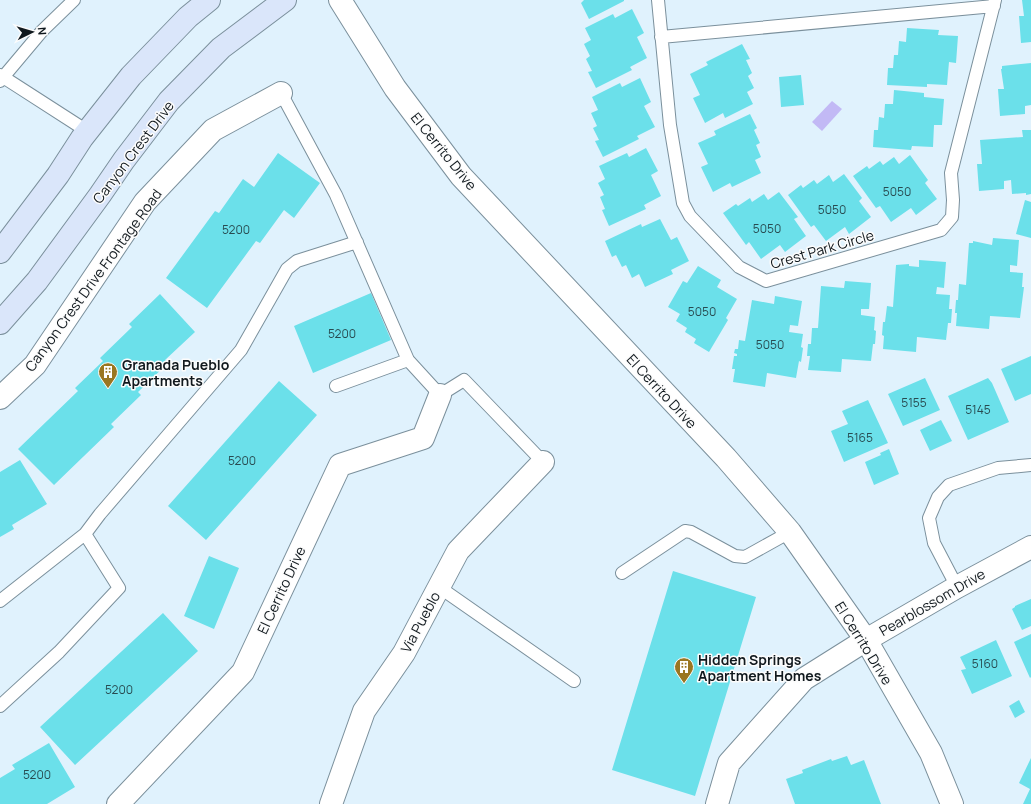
<svg xmlns="http://www.w3.org/2000/svg" width="1031" height="804" font-family="Manrope,sans-serif">
  <style>
    .water { fill: #c2b9f5 }
    .building { fill: #6be0ea }
    .lines { fill: none; stroke-linecap: round; stroke-linejoin: round }
    .service-casing { stroke: #7b909c; stroke-width: 14 }
    .minor-casing { stroke: #7b909c; stroke-width: 24 }
    .tertiary-casing { stroke: #7b909c; stroke-width: 24 }
    .secondary-casing { stroke: #7b909c; stroke-width: 24 }
    .service { stroke: #fff; stroke-width: 12 }
    .minor { stroke: #fff; stroke-width: 22 }
    .tertiary { stroke: #fff; stroke-width: 22 }
    .secondary { stroke: #dae6fa; stroke-width: 22 }
    .labels { text-anchor: middle; dominant-baseline: central; stroke-width: 3; stroke-linejoin: round; paint-order: stroke }
    .number-label { font-size: 12px; fill: #284b51 }
    .street-label { font-size: 14px; fill: #11191e; stroke: #fcfcfc }
    .poi-label { font-size: 14px; font-weight: bold; fill: #11191e; stroke: #fcfcfc; text-anchor: start }
  </style>
  <rect width="100%" height="100%" fill="#e0f2fd"/>
  <path class="water" d="M832 101 842 109 822 131 812 122Z"/>
  <path class="building" d="M584 0H624V1L589 19 581 3Z
    M1022 0H1031V42L1021 43 1019 16H1024Z
    M632 9 644 33 637 37 647 58 630 67 632 70 596 88 588 72 592 71 586 59 590 56 584 44 591 40 585 28 613 14 615 18Z
    M907 28 939 30 938 35 958 36 956 63 949 62 947 85 927 84V87L887 85 888 68H893L894 55H898L899 41 906 42Z
    M742 44 750 59 746 60 752 73 748 76 754 88 747 92 753 104 725 118 723 113 705 123 693 98 700 95 690 74 708 65 706 62Z
    M1031 63V105L1025 106V114L1000 116 998 89H1004L1001 69H1002V66Z
    M801 75 804 105 781 107 779 77Z
    M640 78 651 102 644 106 655 127 637 136 639 139 603 157 595 141 599 140 593 128 597 126 591 113 598 110 592 97 620 83 622 87Z
    M894 90 924 93V97L944 99 942 125H934L933 147 912 146 911 150 873 147 874 130H878L879 117 884 118 885 104H893Z
    M750 114 757 128 754 130 760 143 756 145 761 157 755 160 761 173 732 187 730 183 713 192 701 167 708 164 698 143 716 135 714 131Z
    M1022 130H1031V194L1026 195V193L1012 194 1011 180 1004 181V189L979 191 977 164H982L980 140 1023 137Z
    M646 148 658 171 651 175 661 196 644 205 646 209 609 226 602 210 605 209 600 197 604 195 598 183 605 179 599 166 627 153 629 157Z
    M278 153 320 183 294 218 284 210 260 243 256 241 207 308 166 278 215 211 219 213 243 179 254 187Z
    M910 155 928 180 925 183 937 199 916 215 911 208 891 222 880 206 876 208 853 176 867 166 869 169 880 161 883 165 894 157 899 164Z
    M844 174 862 198 859 201 871 217 849 234 845 227 826 241 814 225 811 227 788 195 801 185 803 188 814 180 817 184 829 175 833 182Z
    M779 192 798 217 794 219 806 236 785 252 780 245 761 259 749 242 746 245 723 213 736 204 738 206 750 198 752 202 764 194 768 200Z
    M1025 200 1031 202V238L1016 234Z
    M660 219 671 240 677 237 689 261 671 270 673 274 645 287 639 274 632 278 626 265 622 267 616 255 612 257 605 241 641 224 642 227Z
    M993 238 1019 240 1017 266 1010 265V272L1023 273 1022 287H1024L1020 318 990 316 989 329 956 326 957 313H955L956 300H958L959 284 966 285 969 243H973V241L992 245Z
    M919 260 946 262 944 288 937 287 936 294 950 295 949 309H952L951 323H948L946 340 917 337 916 352 883 349 884 336 882 335 883 322H885L887 306 893 307 896 265 909 264V266L919 267Z
    M698 266 721 280 717 287 737 299 726 318 728 320 709 352 694 343 696 339 685 332 687 328 676 321 680 314 668 307 683 281 687 283Z
    M845 281 871 283 869 309H861V315L875 317 874 330 876 331 875 344H873L871 361 842 359 841 372 808 370 810 356H807L808 344H811L812 328H818L821 286 844 288Z
    M371 293 391 340 313 373 294 326Z
    M160 294 195 332 165 360 168 363 138 392 141 395 111 424 114 427 54 485 18 449 78 391 75 388 103 361 100 358 132 327 129 324Z
    M775 296 802 301 798 326 790 325 789 332 803 334 801 347 803 348 801 362 799 361 796 378 767 373 765 387 733 382 735 369H732L734 356H737V354L734 353 735 349H738L739 340 745 341 752 300 774 304Z
    M1031 356V394L1015 401 1001 369Z
    M925 378 940 410 903 426 888 394Z
    M988 378 992 383 1009 422 968 440 948 396Z
    M279 381 317 415 206 540 168 506Z
    M868 400 888 443 844 462 831 431 848 424 842 411Z
    M941 420 952 441 930 451 920 430Z
    M889 449 899 474 874 485 865 462 881 455 880 453Z
    M20 460 47 504 12 525 14 529 0 537V472Z
    M209 556 239 568 214 629 184 616Z
    M673 571 756 597 695 796 612 770Z
    M1031 599V626L1022 630 1012 609 1015 607V606Z
    M163 613 198 651 75 765 40 727Z
    M1031 634V677L1030 678 1014 642Z
    M996 640 1012 676 972 694 961 670 966 669 960 657Z
    M1019 700 1025 712 1015 718 1009 706Z
    M49 743 75 787 47 804H0V778L15 769 12 765Z
    M847 756 851 765 864 760 881 804H795L786 779 803 773 802 770 831 759 832 761Z
    M1031 758V804H1023L1030 789 1019 783Z"/>
  <g class="lines">
    <g class="service-casing">
      <path id="service" d="M658 0 670 125 683 203 690 216 739 267 766 281 941 230 952 217 953 200 951 173 995 0
        M661 37 994 6
        M0 75 87 131
        M0 81 42 31 74 0
        M281 93 336 195 408 360 440 395 464 380 543 462
        M336 386 408 360
        M622 573 685 531 691 532 735 556 745 557 790 532
        M439 587 574 681
        M957 587 934 543 929 518 938 497 949 485 998 468 1031 465
        M0 601 85 534
        M0 706 59 652 119 588 85 534 100 514 241 350 287 269 297 261 357 242"/>
    </g>
    <g class="minor-casing">
      <path id="minor" d="M0 398 35 365 145 202 213 130 281 93
        M118 804 243 672 340 465 423 438 440 395
        M331 804 364 711 404 653 458 551 543 462
        M717 804 729 763 804 679 866 640 957 587 1031 547"/>
    </g>
    <g class="tertiary-casing">
      <path id="tertiary" d="M340 0 395 88 461 176 726 458 790 532 866 640 931 753 952 804"/>
    </g>
    <g class="secondary-casing">
      <path id="secondary" d="M0 252 58 175 82 138 131 76 188 17 209 0
        M0 323 37 281 100 195 124 160 169 101 221 48 285 0"/>
    </g>
    <use href="#service" class="service"/>
    <use href="#minor" class="minor"/>
    <use href="#tertiary" class="tertiary"/>
    <use href="#secondary" class="secondary"/>
  </g>
  <defs>
    <g id="building-pin" transform="scale(1)"><path d="M0 17L-7.5 6A9.5 9.5 0 1 1 7.5 6Z" fill="#9a7621" stroke="#fcfcfc"/><path d="M-4-6H4V6H1V3H-1V6H-4ZM-2.5-4.3h1.7v1.8h-1.7ZM.8-4.3h1.7v1.8H.8ZM-2.5-1h1.7V.8h-1.7ZM.8-1h1.7V.8H.8Z" fill="#fff"/></g>
  </defs>
  <g fill-rule="evenodd">
    <use href="#building-pin" x="108" y="372"/>
    <use href="#building-pin" x="684" y="667"/>
  </g>
  <g class="labels">
    <g class="number-label">
      <text x="897" y="191">5050</text>
      <text x="832" y="209">5050</text>
      <text x="767" y="228">5050</text>
      <text x="236" y="229">5200</text>
      <text x="702" y="311">5050</text>
      <text x="342" y="333">5200</text>
      <text x="770" y="344">5050</text>
      <text x="914" y="402">5155</text>
      <text x="978" y="409">5145</text>
      <text x="860" y="437">5165</text>
      <text x="242" y="460">5200</text>
      <text x="985" y="663">5160</text>
      <text x="119" y="689">5200</text>
      <text x="37" y="774">5200</text>
    </g>
    <g class="street-label">
      <text transform="translate(444 151) rotate(51)">El Cerrito Drive</text>
      <text transform="translate(133 152) rotate(-53)">Canyon Crest Drive</text>
      <text transform="translate(822 249) rotate(-16)">Crest Park Circle</text>
      <text transform="translate(93 280) rotate(-54)">Canyon Crest Drive Frontage Road</text>
      <text transform="translate(662 391) rotate(47)">El Cerrito Drive</text>
      <text transform="translate(281 590) rotate(-65)">El Cerrito Drive</text>
      <text transform="translate(932 602) rotate(-30)">Pearblossom Drive</text>
      <text transform="translate(420 622) rotate(-62)">Via Pueblo</text>
      <text transform="translate(864 643) rotate(58)">El Cerrito Drive</text>
    </g>
    <g class="poi-label">
      <text x="122" y="364">Granada Pueblo<tspan x="122" dy="16">Apartments</tspan></text>
      <text x="698" y="659">Hidden Springs<tspan x="698" dy="16">Apartment Homes</tspan></text>
    </g>
  </g>
  <g transform="translate(32 32) rotate(85)" stroke="#fcfcfc" stroke-width="3" paint-order="stroke">
  <path d="M0-3L7 15L0 10L-7 15Z" fill="#11191e"/>
  <text y="-6" font-size="11" font-weight="bold" text-anchor="middle" fill="#11191e">N</text>
  </g>
</svg>
